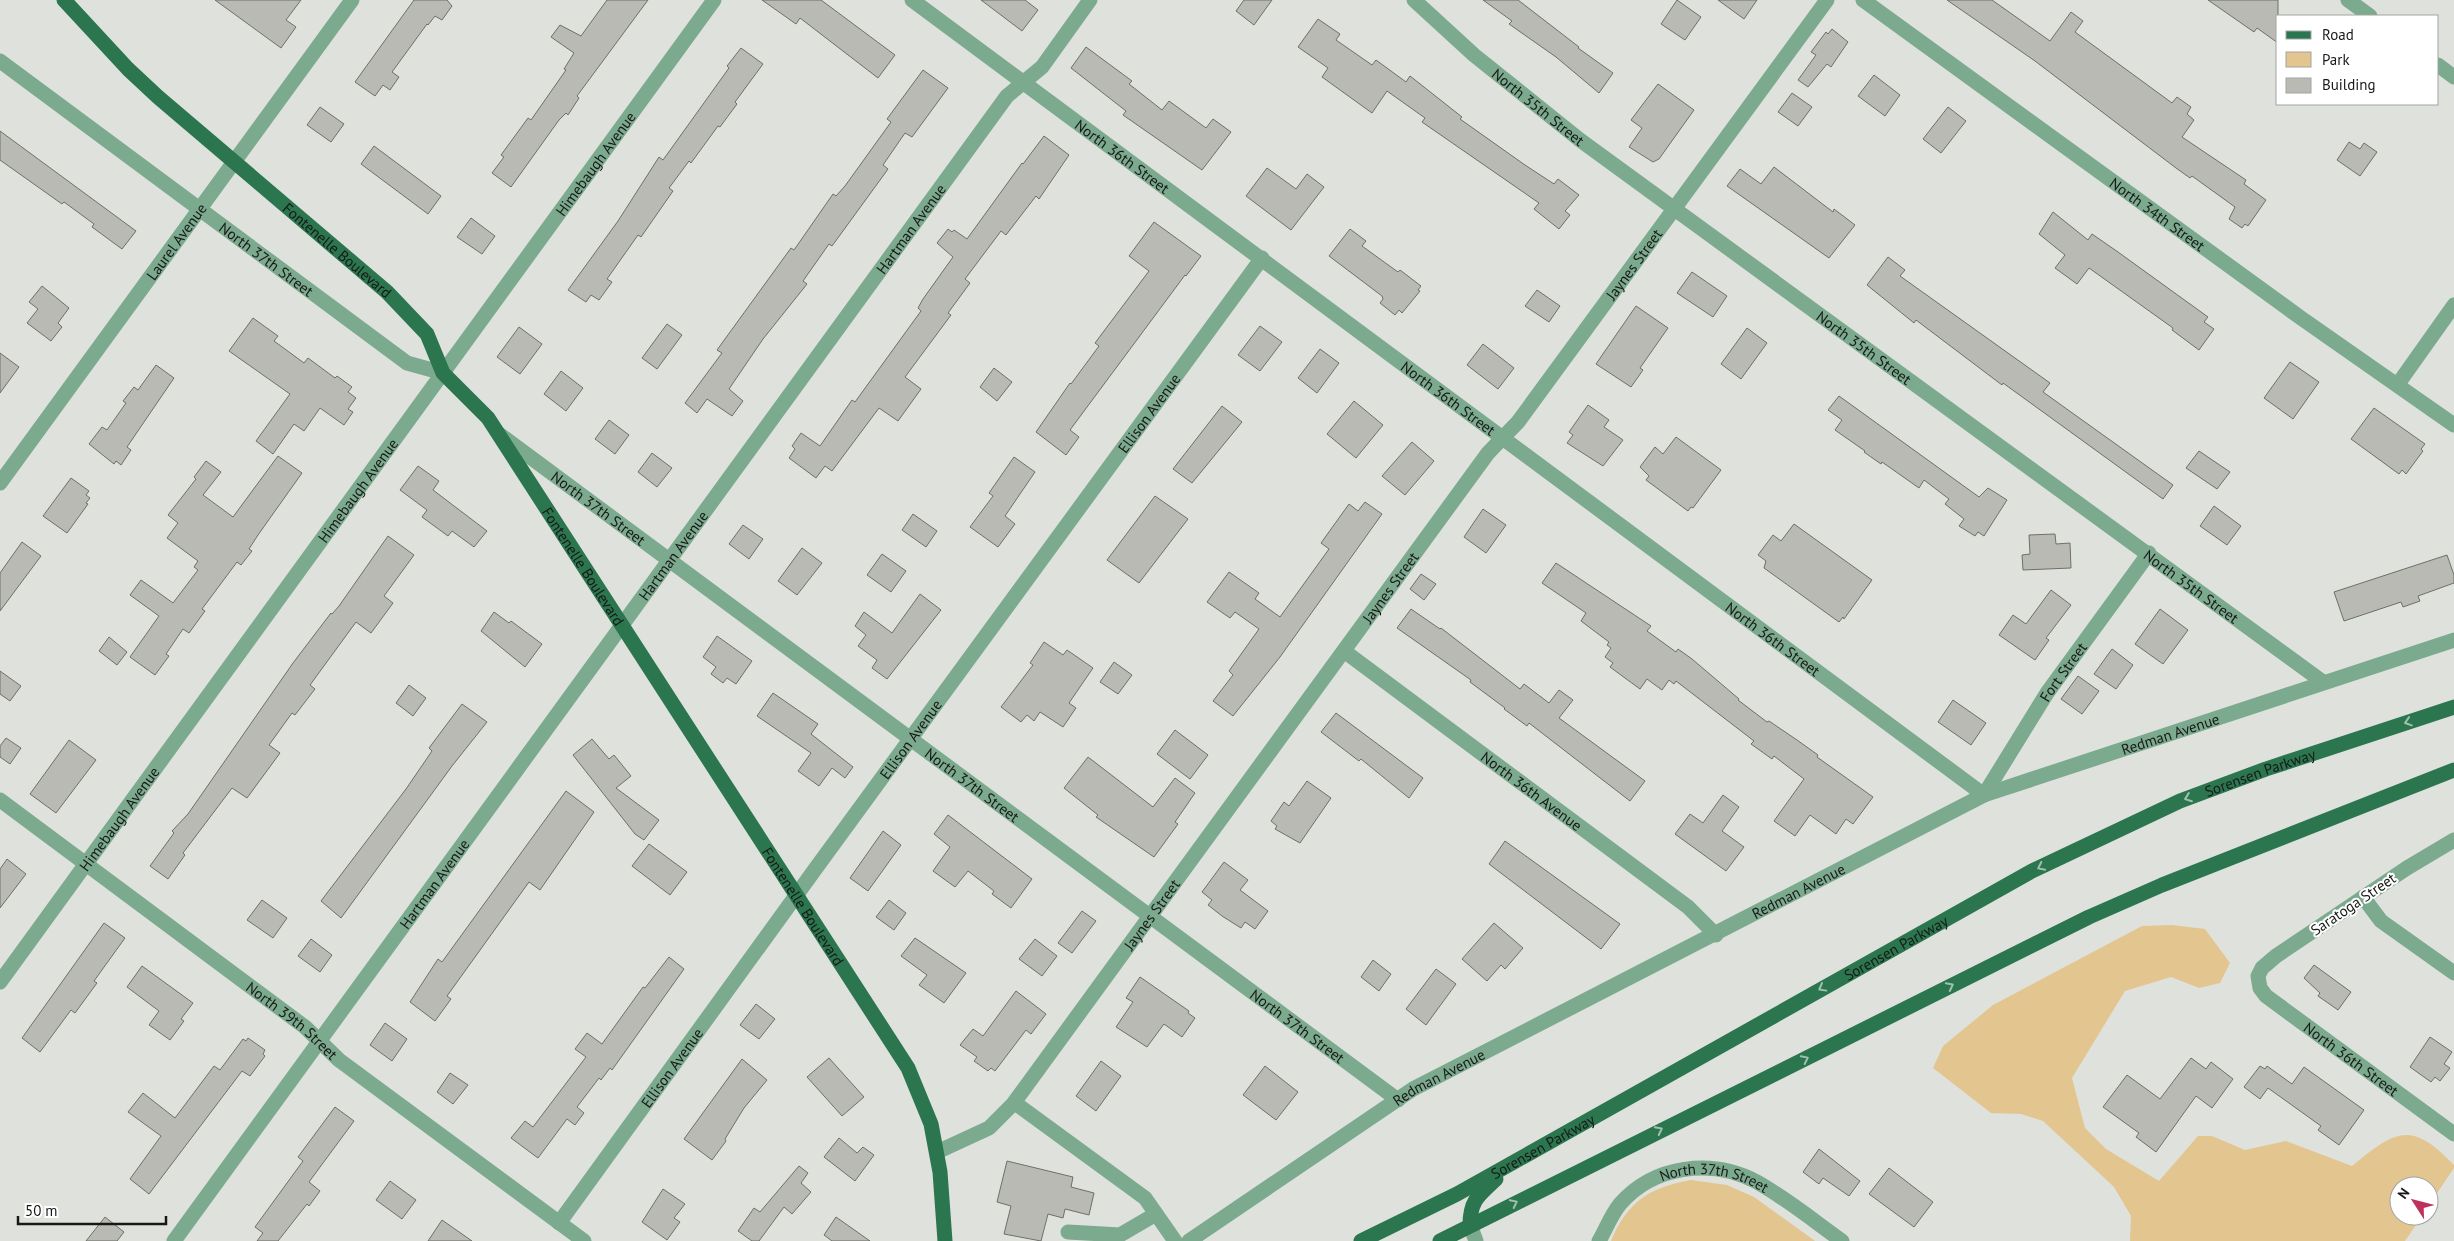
<svg xmlns="http://www.w3.org/2000/svg" width="2454" height="1241" font-family="'PT Sans',sans-serif">
  <style>
    .green { fill: #e3c590 }
    .building { fill: #babab4; stroke: #6f6f6a }
    .lines { fill: none; stroke-linecap: round; stroke-linejoin: round }
    .minor { stroke: #7caa8e; stroke-width: 15 }
    .major { stroke: #2b764f; stroke-width: 15 }
    .oneway { stroke: #a0c1b0 }
    .labels { text-anchor: middle; dominant-baseline: central; stroke-width: 4; stroke-linejoin: round; paint-order: stroke }
    .street-label { font-size: 15px; fill: #181917; stroke: #fff }
  </style>
  <rect width="100%" height="100%" fill="#dfe2dc"/>
  <path class="green" d="M2172 925 2205 929 2230 963 2220 983 2199 988 2171 977 2125 991 2072 1078 2085 1128 2106 1149 2159 1181 2198 1136H2212L2245 1150 2286 1141 2352 1166C2396 1130 2411 1120 2454 1165V1168L2429 1205V1186H2399V1216H2422L2405 1241H2130L2131 1216 2114 1187 2043 1121 2021 1114 1991 1113 1933 1068 1943 1046 1993 1005 2142 926Z
    M1691 1180 1727 1185 1754 1197 1815 1241H1611C1627 1202 1650 1187 1691 1180Z"/>
  <path class="building" d="M215 0H301L286 20 296 27 281 48Z
    M414 0H447L452 6 442 20 435 16 428 25 427 24 392 72 399 77 390 90 383 85 375 96 355 82Z
    M607 0H648L577 96 579 98 568 115 566 113 559 120 511 187 492 173 504 157 501 155 528 118 531 120 566 70 564 69 574 53 551 37 560 25 581 36Z
    M762 0H821L895 55 878 78 800 18 796 24Z
    M981 0H1025L1038 10 1022 31Z
    M1244 0H1272L1254 25 1236 11Z
    M1483 0H1518L1579 47 1578 48 1613 73 1599 93 1556 57 1509 24 1512 21Z
    M1677 0 1701 17 1685 40 1661 24Z
    M1718 0H1757L1744 19Z
    M1947 0H1992L2050 41 2071 12 2083 21 2075 32 2172 103 2177 97 2191 107 2187 114 2194 120 2182 137 2246 180 2244 184 2266 200 2248 226 2245 224 2242 228 2229 219 2235 207 2192 176 2190 178 2176 168 2035 61Z
    M2208 0H2278V43L2257 28 2254 32Z
    M1318 19 1340 34 1336 40 1372 65 1376 60 1406 82 1410 76 1462 117 1460 119 1525 165 1554 184 1558 179 1579 195 1565 211 1570 215 1559 229 1534 209 1539 203 1422 122 1425 118 1387 91 1372 113 1322 77 1328 68 1298 47Z
    M1832 29 1848 42 1831 67 1827 64 1808 87 1798 80 1816 55 1811 52 1826 32 1828 34Z
    M1086 47 1132 81 1129 84 1162 110 1169 101 1206 128 1213 119 1231 132 1202 170 1123 115 1126 111 1071 68Z
    M741 48 763 64 735 102 737 104 720 127 718 126 691 163 689 161 669 188 673 191 641 237 638 235 607 279 612 282 599 300 591 295 586 302 568 290 618 221 659 157 663 160 729 68 727 66Z
    M923 70 948 88 912 137 905 133 883 165 888 169 883 176 832 246 829 244 803 281 807 284 763 339 729 389 743 401 732 416 707 399 697 413 685 403 722 353 717 350 791 248 794 250 833 194 836 196 845 186 891 122 887 119Z
    M1874 75 1900 95 1885 116 1858 96Z
    M1658 84 1694 110 1659 159 1653 162 1629 147 1642 128 1631 120Z
    M1792 93 1812 107 1798 126 1778 112Z
    M320 107 344 124 331 142 307 125Z
    M1948 107 1966 121 1941 153 1923 139Z
    M0 131 136 231 122 249 92 227 94 224 64 202 62 204 0 160Z
    M1044 136 1069 155 1039 199 1036 196 1006 235 1001 231 965 279 970 283 948 313 951 315 905 377 921 389 898 421 879 408 832 471 825 466 816 478 789 458 795 449 792 446 801 433 820 446 852 400 855 402 921 311 918 308 923 299 953 257 937 243 948 229 952 232 954 230 967 239 1022 163 1023 164Z
    M2349 142 2360 149 2364 143 2377 152 2360 176 2337 160Z
    M374 146 441 196 428 214 361 164Z
    M1774 167 1833 212 1834 209 1855 225 1829 258 1727 186 1740 169 1761 184Z
    M1267 168 1296 189 1307 174 1324 187 1291 230 1246 196Z
    M2053 212 2088 240 2092 234 2118 252 2208 317 2204 322 2214 329 2199 350 2172 330 2173 328 2089 268 2077 284 2055 268 2065 255 2039 234Z
    M471 218 495 236 482 254 457 237Z
    M1154 222 1201 256 1186 276 1185 275 1070 430 1079 437 1066 455 1036 432 1070 383 1071 384 1099 346 1095 343 1149 271 1129 256Z
    M1350 229 1366 241 1362 246 1398 272 1400 270 1421 286 1418 290 1420 291 1402 313 1399 310 1395 315 1380 303 1383 299 1382 296 1329 256Z
    M1888 257 1905 270 1900 276 2050 383 2043 392 2173 485 2163 499 2003 383 2002 385 1916 320 1914 323 1867 285Z
    M1692 272 1727 296 1713 317 1677 293Z
    M42 286 69 308 58 323 62 327 51 341 27 323 38 309 29 302Z
    M1537 290 1560 306 1549 322 1525 306Z
    M1636 306 1668 328 1640 368 1643 370 1631 387 1596 364Z
    M253 318 278 336 274 341 304 363 308 358 335 378 337 376 352 387 348 392 356 398 348 409 353 412 344 425 320 408 304 431 294 424 273 454 256 441 290 394 229 351Z
    M667 324 682 335 657 369 642 358Z
    M1260 326 1282 342 1260 371 1238 355Z
    M519 327 542 344 520 374 497 357Z
    M1747 328 1767 343 1741 379 1721 364Z
    M1483 344 1514 368 1498 389 1467 365Z
    M1320 349 1339 363 1317 393 1298 378Z
    M0 353 19 367 0 393Z
    M2290 362 2319 382 2293 419 2264 398Z
    M156 365 174 378 127 447 131 450 121 465 116 461 114 464 89 444 102 427 107 430 126 403 123 401 134 387 138 390Z
    M994 368 1012 382 997 401 980 387Z
    M561 371 583 388 566 411 544 394Z
    M1839 396 1979 497 1988 488 2007 500 1984 536 1978 532 1975 536 1959 526 1964 519 1945 504 1949 499 1924 480 1919 488 1882 462 1881 464 1864 452 1865 451 1835 430 1842 420 1828 410Z
    M1354 401 1383 425 1356 458 1327 434Z
    M1588 405 1609 420 1604 427 1623 440 1603 466 1567 443 1573 435 1569 432Z
    M1222 406 1242 422 1192 483 1173 469Z
    M2374 408 2425 444 2421 449 2423 451 2406 474 2402 470 2399 474 2351 439Z
    M609 420 629 435 615 454 595 439Z
    M1676 437 1721 470 1693 508 1691 507 1688 511 1646 480 1649 476 1640 467 1655 447 1663 454Z
    M1412 442 1434 461 1405 495 1382 476Z
    M2199 451 2230 472 2217 489 2186 468Z
    M652 453 672 468 657 487 638 472Z
    M278 456 302 473 258 535 249 549 252 551 241 565 237 562 202 609 205 611 189 633 183 629 166 654 169 656 155 675 130 657 159 616 130 595 141 580 173 603 198 570 194 567 198 561 167 538 178 523 168 515 196 479 194 477 206 461 221 472 203 495 233 517Z
    M1014 457 1035 472 1005 516 1015 524 998 547 970 527 993 496 989 493Z
    M418 466 439 481 433 490 487 531 474 547 452 531 448 536 422 517 427 510 400 490Z
    M71 478 89 491 86 495 90 498 86 503 88 504 67 533 43 516Z
    M1155 496 1188 519 1139 583 1107 560Z
    M1365 502 1382 514 1280 657 1233 716 1213 701 1233 675 1229 671 1259 629 1235 612 1230 618 1207 602 1229 572 1259 593 1255 599 1280 617 1329 549 1321 543 1349 504 1358 511Z
    M2214 506 2241 526 2227 545 2200 526Z
    M1483 509 1506 525 1486 553 1464 537Z
    M913 514 937 531 926 547 902 530Z
    M1794 524 1872 580 1844 619 1843 617 1839 622 1764 568 1766 561 1758 555 1773 535 1781 541Z
    M743 525 763 539 749 559 729 544Z
    M2055 534 2056 544 2070 543 2071 568 2023 570 2022 555 2030 554 2029 535Z
    M388 536 414 555 384 596 393 603 371 633 356 622 310 685 315 689 295 715 292 713 269 745 280 753 247 798 232 788 183 853 185 855 168 879 150 866 174 833 172 831 188 814 293 663 331 613 332 614 339 606Z
    M22 542 41 556 0 611V573Z
    M802 548 822 563 797 595 778 581Z
    M882 554 906 571 891 592 867 575Z
    M2447 555 2454 575V583L2418 596 2420 601 2403 607 2401 602 2344 621 2334 592Z
    M1556 563 1651 626 1647 631 1676 652 1678 649 1692 659 1739 699 1738 700 1767 722 1769 721 1797 740 1818 755 1817 757 1873 797 1853 824 1846 819 1836 834 1810 815 1795 836 1774 821 1804 779 1774 756 1772 759 1751 744 1754 741 1676 681 1674 684 1669 680 1662 690 1647 679 1640 689 1610 667 1613 663 1605 657 1611 648 1607 645 1609 642 1581 621 1586 613 1542 583Z
    M1421 574 1436 584 1424 600 1410 589Z
    M2051 590 2071 605 2046 638 2049 640 2035 660 1999 635 2013 615 2026 624Z
    M920 594 941 610 887 679 872 668 877 660 858 646 866 635 855 626 864 612 892 633Z
    M1411 609 1440 629 1441 628 1520 689 1524 684 1549 703 1559 690 1573 700 1559 718 1645 781 1630 801 1529 723 1527 726 1504 709 1505 708 1470 682 1471 680 1397 628Z
    M2160 609 2188 630 2163 664 2135 644Z
    M494 612 509 623 511 621 542 644 525 667 481 631Z
    M717 636 752 661 736 684 727 678 723 683 711 674 716 667 703 657Z
    M109 637 127 652 117 665 99 651Z
    M1044 642 1063 655 1067 650 1093 668 1069 703 1076 708 1063 727 1040 712 1034 721 1027 715 1021 722 1001 707 1033 665 1030 663Z
    M2112 649 2133 665 2116 689 2094 674Z
    M1114 662 1132 675 1118 694 1100 682Z
    M0 671 21 686 10 701 0 694Z
    M2078 676 2099 691 2082 714 2061 699Z
    M409 685 426 698 413 716 396 703Z
    M773 693 818 724 811 734 853 767 845 778 832 768 819 786 798 771 811 753 757 716Z
    M1953 700 1986 723 1971 745 1938 722Z
    M462 704 487 722 452 766 341 918 321 901 406 789 432 751 429 748Z
    M1336 713 1423 778 1409 798 1361 759 1359 761 1321 732Z
    M1175 730 1208 755 1190 779 1157 754Z
    M6 738 21 748 10 764 0 757V746Z
    M592 739 609 759 614 755 631 776 616 788 659 820 644 840 635 834 573 755Z
    M69 740 96 760 56 813 30 794Z
    M1088 757 1153 807 1175 778 1195 793 1175 822 1178 824 1154 857 1096 817 1098 815 1064 788Z
    M1307 781 1331 798 1300 843 1275 829 1277 826 1271 821 1284 802 1289 806Z
    M566 791 594 812 540 890 529 882 447 996 451 999 435 1021 410 1002 438 959 442 962Z
    M1723 795 1739 807 1722 831 1744 847 1726 871 1675 834 1690 814 1703 823Z
    M948 815 1032 879 1011 908 992 894 994 891 968 871 955 887 933 871 950 847 934 834Z
    M883 831 901 845 868 891 850 878Z
    M1505 841 1620 924 1601 949 1489 864Z
    M649 844 687 872 670 895 632 866Z
    M7 859 26 874 0 908V869Z
    M1224 862 1248 880 1240 890 1268 911 1255 929 1245 922 1241 928 1222 916 1208 905 1212 900 1202 892Z
    M262 900 287 918 273 938 247 920Z
    M889 900 906 913 894 930 876 917Z
    M1082 911 1096 921 1072 953 1058 943Z
    M104 923 125 938 94 981 97 983 75 1013 71 1010 40 1052 22 1038Z
    M1494 923 1523 948 1505 969 1501 965 1487 981 1462 959Z
    M915 938 966 973 944 1003 919 985 927 975 901 956Z
    M311 939 332 955 320 972 298 956Z
    M1035 939 1057 956 1042 976 1019 959Z
    M669 957 684 969 612 1070 610 1068 601 1080 599 1078 577 1107 584 1113 575 1125 567 1119 538 1158 511 1138 525 1121 533 1127 586 1057 575 1049 587 1033 602 1044 643 987 645 988Z
    M1373 960 1391 974 1379 991 1361 977Z
    M2314 965 2351 992 2338 1010 2318 996 2320 993 2304 978Z
    M142 966 193 1003 181 1019 184 1021 170 1040 149 1025 159 1011 127 987Z
    M1436 969 1456 984 1426 1025 1406 1009Z
    M1140 977 1189 1011 1188 1013 1195 1018 1182 1037 1164 1024 1147 1047 1116 1027 1133 1002 1126 998Z
    M1016 991 1046 1014 1031 1034 1026 1030 995 1071 991 1068 988 1071 974 1061 977 1057 960 1045 973 1029 983 1036Z
    M756 1004 775 1019 759 1039 740 1025Z
    M385 1023 407 1039 392 1061 370 1045Z
    M2430 1037 2452 1052 2444 1064 2450 1068 2440 1081 2435 1077 2431 1082 2410 1067Z
    M248 1038 265 1050 263 1054 265 1056 250 1076 242 1071 149 1194 130 1179 161 1136 128 1112 143 1093 175 1118 214 1066 220 1070 243 1039 246 1041Z
    M829 1058 864 1097 842 1116 807 1077Z
    M2191 1058 2206 1069 2211 1062 2233 1079 2212 1108 2196 1096 2156 1152 2136 1137 2139 1133 2103 1107 2127 1075 2160 1099Z
    M742 1059 767 1080 744 1108 725 1139 726 1141 712 1160 684 1139Z
    M1101 1061 1121 1076 1096 1111 1076 1096Z
    M1265 1066 1298 1092 1276 1120 1243 1095Z
    M2260 1066 2265 1069 2267 1066 2292 1084 2304 1067 2364 1110 2339 1145 2318 1130 2321 1126 2268 1088 2260 1099 2244 1087Z
    M450 1073 468 1085 453 1104 437 1092Z
    M335 1107 354 1121 309 1182 320 1191 309 1206 307 1204 278 1241H257L263 1233 255 1227 303 1161 298 1157Z
    M839 1138 857 1153 863 1147 874 1155 855 1181 824 1157Z
    M1819 1149 1860 1181 1849 1196 1823 1178 1819 1184 1803 1172Z
    M1007 1161 1073 1177 1071 1187 1094 1193 1089 1215 1065 1209 1063 1218 1048 1214 1041 1241 1004 1234 1011 1206 997 1202Z
    M799 1166 808 1173 801 1183 811 1192 792 1214 784 1207 759 1241H752L738 1231 754 1208 760 1212Z
    M1889 1168 1933 1202 1914 1227 1869 1194Z
    M390 1181 416 1200 402 1219 376 1200Z
    M663 1189 685 1204 674 1218 680 1222 667 1240 642 1222Z
    M105 1217 124 1232 117 1241H86Z
    M836 1217 870 1241H832L824 1235Z
    M442 1220 472 1241H428Z"/>
  <g class="lines">
    <g class="minor">
      <path id="s1" d="M912 0 1984 795 2047 693 2149 553"/>
      <path id="s2" d="M1414 0 1474 55 1580 140 2323 682"/>
      <path id="s3" d="M1863 0 2301 318 2454 425"/>
      <path d="M2348 0 2370 16"/>
      <path id="s4" d="M0 61 407 363 443 373"/>
      <path d="M2438 65 2454 77"/>
      <path d="M2398 384 2454 305"/>
      <path id="s5" d="M499 434 1398 1100"/>
      <path id="s6" d="M0 483 352 0"/>
      <path id="s7" d="M1344 651 1688 907 1716 935"/>
      <path id="s8" d="M0 800 305 1027 339 1060 584 1241"/>
      <path id="s9" d="M2454 840 2407 868 2276 956 2262 968 2258 976 2260 988 2266 996 2454 1134"/>
      <path d="M2363 897 2381 921 2454 973"/>
      <path id="s10" d="M0 982 714 0"/>
      <path d="M1015 1103 1145 1198 1175 1241"/>
      <path id="s11" d="M937 1152 989 1128 1013 1104 1488 453 1518 422 1827 0"/>
      <path id="s12" d="M559 1223 816 868 1262 258"/>
      <path d="M1470 1225 1476 1241"/>
      <path d="M1068 1232 1120 1235 1156 1214"/>
      <path id="s13" d="M174 1241 1007 96 1042 67 1090 0"/>
      <path id="s14" d="M1189 1241 1413 1089 1984 795 2454 640"/>
      <path id="s15" d="M1599 1241C1606 1229 1611 1215 1620 1204 1654 1165 1712 1158 1757 1182 1787 1199 1814 1221 1842 1241"/>
    </g>
    <g class="major">
      <path id="s16" d="M64 0 128 69 158 97 387 292 427 334 443 373 488 418 908 1068 931 1124 940 1172 945 1241"/>
      <path d="M1470 1225C1470 1200 1479 1195 1496 1179"/>
      <path id="s17" d="M1361 1241 1457 1194 2032 871 2180 801 2266 769 2454 707"/>
      <path d="M1440 1241 2089 917 2162 885 2454 770"/>
    </g>
  </g>
  <defs><path id="oneway-chevron" d="M-2-3.5L2.5 0L-2 3.5" fill="none" stroke-width="1.6" stroke-linecap="round" stroke-linejoin="round" transform="scale(1.25)"/></defs>
  <g class="oneway">
    <use href="#oneway-chevron" transform="translate(2408 722) rotate(162)"/>
    <use href="#oneway-chevron" transform="translate(2188 798) rotate(159)"/>
    <use href="#oneway-chevron" transform="translate(2041 867) rotate(154)"/>
    <use href="#oneway-chevron" transform="translate(1950 986) rotate(-27)"/>
    <use href="#oneway-chevron" transform="translate(1822 988) rotate(151)"/>
    <use href="#oneway-chevron" transform="translate(1805 1059) rotate(-26)"/>
    <use href="#oneway-chevron" transform="translate(1659 1130) rotate(-27)"/>
    <use href="#oneway-chevron" transform="translate(1514 1203) rotate(-26)"/>
  </g>
  <g class="labels">
    <g class="street-label">
      <text stroke="none"><textPath href="#s2" startOffset="164">North 35th Street</textPath></text>
      <text stroke="none"><textPath href="#s1" startOffset="262">North 36th Street</textPath></text>
      <text stroke="none"><textPath href="#s10" startOffset="1012">Himebaugh Avenue</textPath></text>
      <text stroke="none"><textPath href="#s3" startOffset="364">North 34th Street</textPath></text>
      <text stroke="none"><textPath href="#s13" startOffset="1252">Hartman Avenue</textPath></text>
      <text stroke="none"><textPath href="#s6" startOffset="299">Laurel Avenue</textPath></text>
      <text stroke="none"><textPath href="#s16" startOffset="371">Fontenelle Boulevard</textPath></text>
      <text stroke="none"><textPath href="#s4" startOffset="332">North 37th Street</textPath></text>
      <text stroke="none"><textPath href="#s11" startOffset="1136">Jaynes Street</textPath></text>
      <text stroke="none"><textPath href="#s2" startOffset="569">North 35th Street</textPath></text>
      <text stroke="none"><textPath href="#s1" startOffset="668">North 36th Street</textPath></text>
      <text stroke="none"><textPath href="#s12" startOffset="1002">Ellison Avenue</textPath></text>
      <text stroke="none"><textPath href="#s10" startOffset="608">Himebaugh Avenue</textPath></text>
      <text stroke="none"><textPath href="#s5" startOffset="124">North 37th Street</textPath></text>
      <text stroke="none"><textPath href="#s13" startOffset="848">Hartman Avenue</textPath></text>
      <text stroke="none"><textPath href="#s16" startOffset="776">Fontenelle Boulevard</textPath></text>
      <text stroke="none"><textPath href="#s2" startOffset="974">North 35th Street</textPath></text>
      <text stroke="none"><textPath href="#s11" startOffset="731">Jaynes Street</textPath></text>
      <text stroke="none"><textPath href="#s1" startOffset="1072">North 36th Street</textPath></text>
      <text stroke="none"><textPath href="#s1" startOffset="1481">Fort Street</textPath></text>
      <text stroke="none"><textPath href="#s14" startOffset="1109">Redman Avenue</textPath></text>
      <text stroke="none"><textPath href="#s12" startOffset="598">Ellison Avenue</textPath></text>
      <text stroke="none"><textPath href="#s17" startOffset="1015">Sorensen Parkway</textPath></text>
      <text stroke="none"><textPath href="#s5" startOffset="589">North 37th Street</textPath></text>
      <text stroke="none"><textPath href="#s7" startOffset="234">North 36th Avenue</textPath></text>
      <text stroke="none"><textPath href="#s10" startOffset="202">Himebaugh Avenue</textPath></text>
      <text stroke="none"><textPath href="#s13" startOffset="442">Hartman Avenue</textPath></text>
      <text stroke="none"><textPath href="#s14" startOffset="704">Redman Avenue</textPath></text>
      <text transform="translate(2353 904) rotate(-34)">Saratoga Street</text>
      <text stroke="none"><textPath href="#s16" startOffset="1181">Fontenelle Boulevard</textPath></text>
      <text stroke="none"><textPath href="#s11" startOffset="326">Jaynes Street</textPath></text>
      <text stroke="none"><textPath href="#s17" startOffset="610">Sorensen Parkway</textPath></text>
      <text stroke="none"><textPath href="#s8" startOffset="366">North 39th Street</textPath></text>
      <text stroke="none"><textPath href="#s5" startOffset="994">North 37th Street</textPath></text>
      <text stroke="none"><textPath href="#s9" startOffset="368">North 36th Street</textPath></text>
      <text stroke="none"><textPath href="#s12" startOffset="192">Ellison Avenue</textPath></text>
      <text stroke="none"><textPath href="#s14" startOffset="299">Redman Avenue</textPath></text>
      <text stroke="none"><textPath href="#s17" startOffset="205">Sorensen Parkway</textPath></text>
      <text stroke="none"><textPath href="#s15" startOffset="148">North 37th Street</textPath></text>
    </g>
  </g>
  <rect x="2276" y="15" width="162" height="90" fill="#ffffff" stroke="#a3a3a2"/>
  <rect x="2286" y="31" width="25" height="8" fill="#2b764f" stroke="#a3a3a2"/>
  <text x="2322" y="40" font-size="15" fill="#181917">Road</text>
  <rect x="2286" y="52" width="25" height="15" fill="#e3c590" stroke="#a3a3a2"/>
  <text x="2322" y="65" font-size="15" fill="#181917">Park</text>
  <rect x="2286" y="78" width="25" height="15" fill="#babab4" stroke="#a3a3a2"/>
  <text x="2322" y="90" font-size="15" fill="#181917">Building</text>
  <g transform="translate(2414 1201) rotate(306)"><circle r="24" fill="#ffffff" stroke="#a3a3a2"/>
  <path d="M0-4L9 19L0 12L-9 19Z" fill="#bf305d"/>
  <text y="-8" font-size="14" font-weight="bold" text-anchor="middle" fill="#181917">N</text>
  </g>
  <path d="M18 1216v8h148v-8" fill="none" stroke="#181917" stroke-width="2.5"/>
  <text x="25" y="1216" font-size="15" fill="#181917" stroke="#ffffff" stroke-width="4" paint-order="stroke">50 m</text>
</svg>
